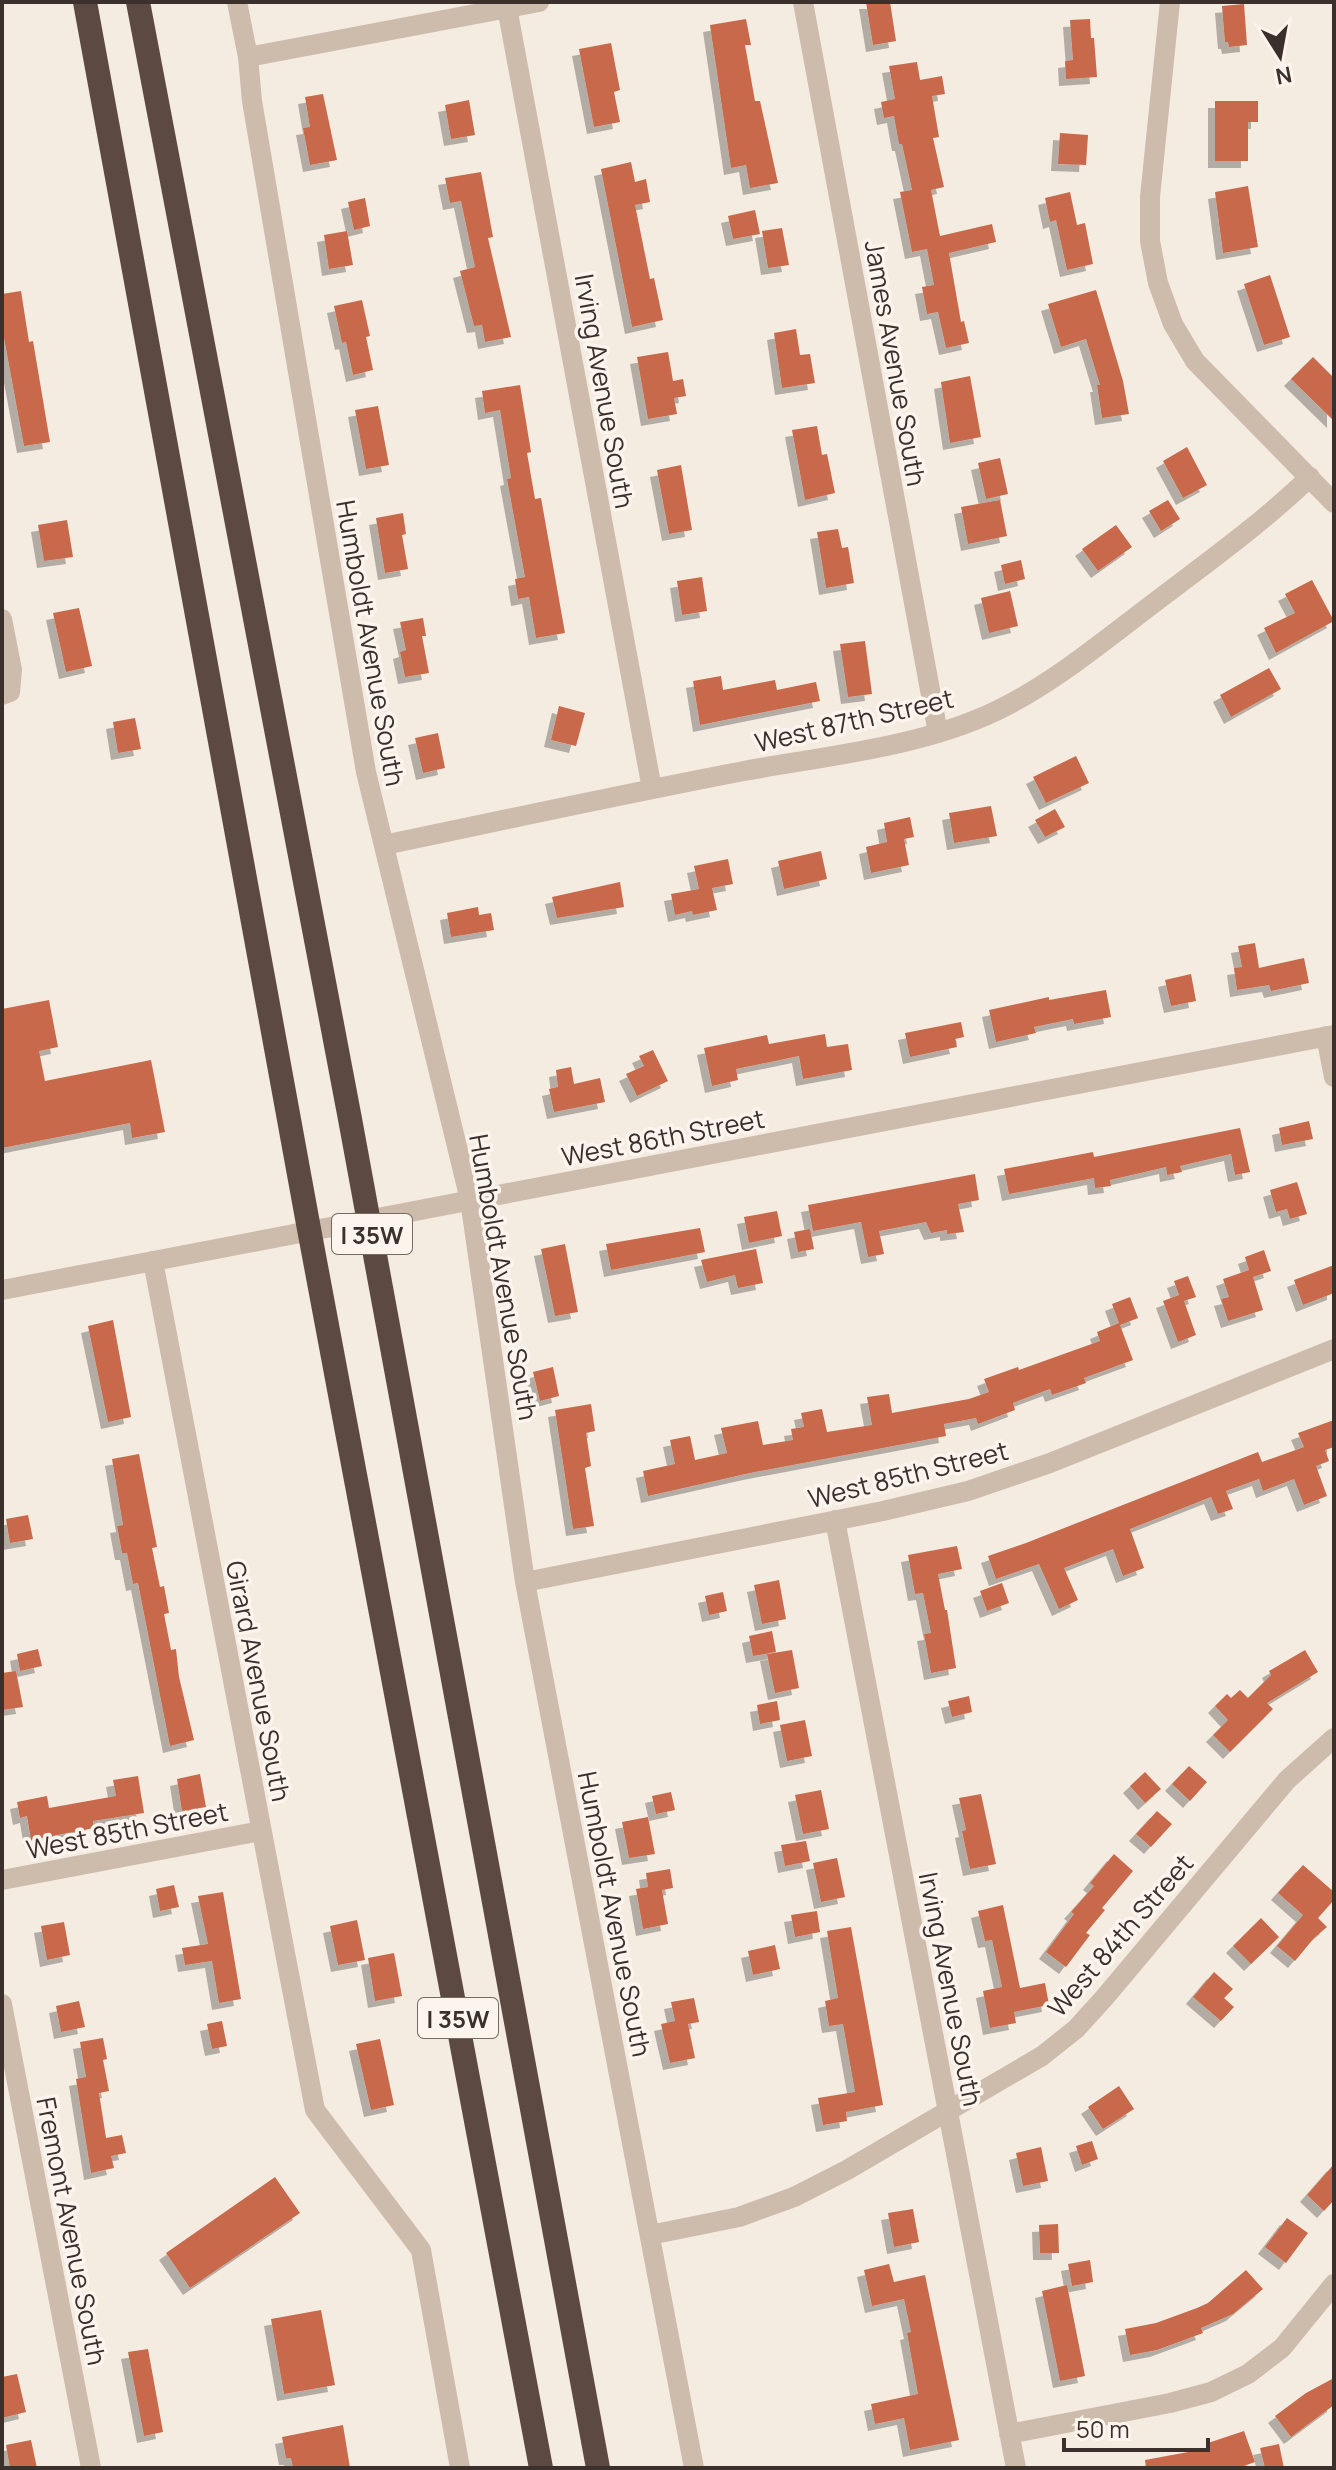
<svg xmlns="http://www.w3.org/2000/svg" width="1336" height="2470" font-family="Manrope,sans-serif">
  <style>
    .building { fill: #c8694b; filter: url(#shadow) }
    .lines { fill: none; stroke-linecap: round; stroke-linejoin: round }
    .minor { stroke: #cdbbac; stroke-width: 20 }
    .tertiary { stroke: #cdbbac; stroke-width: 20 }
    .motorway { stroke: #5c4a42; stroke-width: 24 }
    .labels { text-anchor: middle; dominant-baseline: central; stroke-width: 7; stroke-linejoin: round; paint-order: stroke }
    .shield { fill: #fbf5ee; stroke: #756b66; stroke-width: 2 }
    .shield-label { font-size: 24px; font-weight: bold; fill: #3b302b }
    .street-label { font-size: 26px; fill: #3b302b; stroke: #fbf5ee }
  </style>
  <defs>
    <filter id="shadow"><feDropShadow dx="-7" dy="7" stdDeviation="0" flood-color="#0004"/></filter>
  </defs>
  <rect width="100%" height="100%" fill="#f4ebe1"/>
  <path class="building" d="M866 2H890L896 41 873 45Z
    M1244 4 1247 45 1229 47 1228 42H1225L1222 6Z
    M746 19 751 45H745L755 101H760L778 183 750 188 746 165 731 168 710 25Z
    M1090 19 1091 38H1094L1097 77 1066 79 1065 61 1073 60 1070 20Z
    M611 43 620 90 614 92 620 122 594 127 579 49Z
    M917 62 920 80 942 76 945 94 932 96 939 137 933 138 944 187 931 190 940 236 992 224 996 242 949 253 961 322 964 321 969 343 946 348 938 312 927 314 922 287 934 285 927 249 912 252 900 192 912 190 902 144H899L894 116 884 118 881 102 895 99 889 66Z
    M323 94 337 160 310 165 303 128 310 127 305 97Z
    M469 100 475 135 451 139 445 105Z
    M1215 101H1258V122H1248V161H1215Z
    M1060 133 1088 135 1086 165 1058 164Z
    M631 162 635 182 646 179 650 202 635 205 650 279 654 278 663 320 632 327 601 169Z
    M481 172 493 237 488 238 511 337 485 342 482 325 474 326 460 271 475 267 461 201 450 203 445 178Z
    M1248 186 1258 247 1223 253 1215 192Z
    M1070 192 1077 225 1085 223 1093 264 1067 270 1056 220 1050 222 1045 198Z
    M365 198 370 226 354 230 348 202Z
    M755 210 760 234 733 239 728 216Z
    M782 228 789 265 768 268 762 231Z
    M347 231 353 265 329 269 324 235Z
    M1270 275 1290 337 1264 345 1244 284Z
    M1096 290 1123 381 1129 414 1102 418 1097 385H1100L1086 339 1061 347 1048 304Z
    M21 291 29 342 33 341 50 442 24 446 2 327V294Z
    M362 300 370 336 366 337 373 370 353 375 346 342 342 343 334 306Z
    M796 329 800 355 810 354 815 383 782 388 774 333Z
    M668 352 673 381 683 379 686 396 674 398 677 414 648 419 637 357Z
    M1313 357 1334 378V421L1291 379Z
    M970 376 981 437 950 443 941 382Z
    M520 385 531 452 527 453 535 499 541 498 565 633 536 638 529 597 518 599 515 579 525 577 507 479 511 478 500 410 485 413 482 391Z
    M378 406 389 465 366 469 355 410Z
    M817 426 822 455 827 454 835 493 805 500 792 430Z
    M1187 447 1207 485 1183 498 1163 461Z
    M1000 458 1008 494 986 499 978 463Z
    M681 465 692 530 669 534 657 470Z
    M1000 500 1007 536 968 544 961 507Z
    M1168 500 1180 519 1161 531 1149 511Z
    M403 513 406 534 402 535 408 569 385 573 376 518Z
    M67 520 73 557 44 561 38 525Z
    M1116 525 1132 547 1098 571 1082 549Z
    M838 529 842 548 848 547 854 583 826 588 817 532Z
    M1021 560 1025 579 1005 584 1001 565Z
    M702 577 707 611 682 615 677 581Z
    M1312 580 1334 621 1276 653 1264 628 1295 613 1285 594Z
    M1010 591 1018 626 989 633 981 598Z
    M79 608 92 666 66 672 53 613Z
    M423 618 426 636H422L429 673 405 677 400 652 406 650 400 622Z
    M865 641 872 694 848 697 840 644Z
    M1269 668 1281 689 1231 717 1220 695Z
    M721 676 723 690 775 680 777 690 816 682 820 701 700 725 693 681Z
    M559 706 585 713 576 746 551 740Z
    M135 718 141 749 118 753 113 722Z
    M438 733 445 768 423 773 415 738Z
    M1076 756 1089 783 1046 803 1033 777Z
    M991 806 997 836 954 843 949 813Z
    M1055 809 1065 827 1045 837 1035 820Z
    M910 817 914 837 904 839 909 865 871 873 866 847 887 842 884 823Z
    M821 851 827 879 784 889 778 861Z
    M728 859 733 884 712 888 717 910 693 915 692 911 675 915 671 894 699 889 694 866Z
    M620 882 624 907 557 918 552 897Z
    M478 907 479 915 491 913 494 930 451 937 447 913Z
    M1255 943 1259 968 1304 958 1309 983 1271 991 1269 985 1237 990 1234 968 1242 967 1238 946Z
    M1191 974 1196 1001 1171 1006 1165 980Z
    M1106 990 1111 1017 1074 1024 1073 1019 1034 1027 1036 1033 996 1042 989 1010 1049 997V1000Z
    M49 1000 58 1047 39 1051 45 1081 151 1060 165 1132 132 1138 130 1123 2 1148V1009Z
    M961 1022 964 1037 955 1039 957 1047 910 1057 905 1033Z
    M825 1034 827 1047 848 1044 852 1070 803 1079 799 1056 736 1069 738 1080 712 1086 704 1048 767 1035 769 1044Z
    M653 1050 668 1081 637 1096 626 1074 644 1066 639 1056Z
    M571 1067 574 1084 600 1078 605 1102 554 1112 549 1089 558 1087 556 1070Z
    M1309 1121 1313 1139 1282 1145 1279 1128Z
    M1240 1128 1250 1172 1235 1175 1231 1154 1180 1166 1182 1172 1167 1175 1166 1167 1110 1180 1111 1186 1095 1188 1094 1178 1009 1194 1004 1169 1093 1152 1094 1157Z
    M975 1174 979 1200 958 1204 964 1232 947 1234V1230L931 1233 926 1222 879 1231 884 1254 868 1257 861 1222 813 1231 808 1205Z
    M1297 1182 1307 1214 1290 1219 1287 1209 1276 1212 1270 1190Z
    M777 1211 782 1236 749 1243 744 1217Z
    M700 1228 705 1252 611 1270 606 1244Z
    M810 1229 814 1249 798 1252 794 1232Z
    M565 1244 578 1312 555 1316 541 1249Z
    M756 1249 763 1283 738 1288 735 1275 707 1282 701 1260Z
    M1264 1250 1271 1271 1253 1277 1263 1310 1228 1321 1221 1299 1229 1297 1223 1279 1249 1270 1245 1257Z
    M1334 1265V1293L1303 1305 1294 1280Z
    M1188 1276 1196 1297 1184 1301 1196 1335 1178 1342 1163 1301 1179 1295 1174 1281Z
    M1130 1297 1138 1318 1120 1325 1133 1360 1084 1378 1086 1383 1052 1395 1050 1389 1013 1403 1015 1410 978 1424 976 1418 944 1424 946 1436 750 1473 648 1496 643 1471 675 1464 670 1440 690 1436 695 1460 727 1453 721 1428 758 1421 763 1445 793 1440 791 1429 804 1427 801 1413 822 1409 827 1432 872 1425 867 1397 889 1394 892 1413 969 1399 989 1392 984 1379 1018 1367 1019 1370 1100 1341 1097 1332 1119 1323 1112 1304Z
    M113 1320 131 1417 108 1422 88 1326Z
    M553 1367 559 1396 540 1401 533 1372Z
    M591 1404 595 1431 586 1433 591 1466 585 1468 594 1526 573 1529 555 1410Z
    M1334 1420V1447L1325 1450 1329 1461 1316 1466 1327 1496 1304 1505 1294 1479 1263 1491 1259 1479 1226 1491 1233 1509 1218 1514 1211 1497 1130 1529 1144 1568 1123 1576 1113 1549 1064 1568 1078 1600 1059 1609 1039 1564 996 1579 988 1556 1026 1543 1258 1452 1262 1462 1304 1447 1298 1433Z
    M139 1454 157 1547 152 1548 160 1587 164 1586 169 1613 164 1614 171 1650 176 1649 179 1677 194 1740 170 1746 138 1583 133 1584 127 1553H122L117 1526 123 1525 112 1459Z
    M28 1515 33 1539 10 1543 6 1519Z
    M957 1546 962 1569 938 1574 945 1610H947L956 1668 931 1673 924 1634 931 1633 923 1593 915 1594 908 1555Z
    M779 1580 786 1619 762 1624 754 1585Z
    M1002 1583 1009 1603 987 1611 980 1591Z
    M723 1592 727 1611 709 1615 705 1596Z
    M772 1631 776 1652 753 1656 749 1636Z
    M38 1649 42 1666 20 1671 17 1654Z
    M792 1650 799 1688 775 1693 767 1654Z
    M1305 1650 1318 1672 1267 1703 1273 1709 1230 1752 1213 1735 1228 1720 1215 1706 1227 1694 1231 1698 1240 1690 1248 1698 1271 1675 1269 1671Z
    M16 1671 23 1707 2 1710V1673Z
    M969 1696 972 1712 952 1717 948 1701Z
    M777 1701 780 1720 760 1724 757 1705Z
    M805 1720 812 1756 787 1761 780 1725Z
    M1189 1766 1207 1782 1190 1801 1172 1784Z
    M1145 1772 1161 1789 1145 1803 1130 1786Z
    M200 1774 206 1807 182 1811 177 1779Z
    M138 1776 144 1813 93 1821 94 1828 31 1840 27 1816 20 1818 17 1802 47 1796 49 1808 116 1796 113 1780Z
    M821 1790 829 1829 803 1834 795 1795Z
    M671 1792 675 1810 656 1814 652 1796Z
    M981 1794 996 1864 970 1869 962 1831 966 1830 959 1798Z
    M1157 1811 1172 1824 1151 1847 1136 1834Z
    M648 1817 655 1854 629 1858 622 1822Z
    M806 1841 810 1861 785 1866 781 1845Z
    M1114 1854 1133 1871 1102 1908 1105 1910 1086 1933 1090 1935 1066 1967 1046 1952 1074 1914 1071 1912 1094 1886 1090 1883Z
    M837 1858 845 1897 821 1902 813 1863Z
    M1303 1865 1334 1892V1900L1318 1918 1327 1927 1314 1938 1295 1961 1277 1946 1303 1915 1278 1893Z
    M670 1869 673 1888 662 1890 668 1924 643 1929 636 1889 648 1887 646 1873Z
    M174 1885 179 1907 160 1911 156 1889Z
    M223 1892 241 1999 219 2003 212 1961 185 1965 182 1948 208 1944 198 1896Z
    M1003 1905 1020 1988 1045 1983 1049 2005 1014 2012 1016 2023 990 2028 983 1991 1002 1987 992 1940 985 1941 978 1911Z
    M817 1911 820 1932 795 1937 791 1915Z
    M1261 1918 1279 1937 1251 1964 1233 1946Z
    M357 1920 365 1960 338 1965 330 1926Z
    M64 1922 70 1955 47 1960 41 1926Z
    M851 1927 883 2105 846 2112 847 2121 823 2125 818 2098 855 2092 843 2024 829 2026 825 2001 838 1998 827 1931Z
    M775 1945 780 1969 753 1975 748 1951Z
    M394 1953 402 1996 375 2001 368 1958Z
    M1214 1972 1233 1989 1224 1998 1234 2007 1221 2021 1193 1997Z
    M694 1998 699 2022 688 2024 695 2058 670 2063 661 2024 675 2021 671 2002Z
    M79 2001 85 2027 61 2032 56 2006Z
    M222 2021 227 2046 212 2049 207 2024Z
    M103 2038 107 2059 103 2060 109 2091 99 2093 106 2138 122 2135 126 2153 111 2156 114 2168 91 2173 76 2079 86 2077 80 2042Z
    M380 2039 394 2105 371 2110 356 2044Z
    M1119 2086 1134 2109 1103 2129 1088 2107Z
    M1092 2141 1098 2159 1082 2165 1076 2146Z
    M1041 2147 1048 2181 1023 2186 1016 2153Z
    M1334 2164V2200L1324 2211 1307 2195Z
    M275 2177 300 2213 190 2288 166 2253Z
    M913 2209 919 2242 894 2247 888 2213Z
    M1287 2218 1308 2233 1286 2263 1265 2247Z
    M1058 2224 1059 2253H1040L1039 2225Z
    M1090 2260 1093 2282 1072 2286 1068 2264Z
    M889 2264 894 2282 925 2275 959 2440 910 2450 904 2418 875 2424 871 2404 918 2394 907 2333 911 2332 904 2299 872 2306 864 2270Z
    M1246 2270 1263 2289 1233 2314 1201 2328 1203 2333 1157 2350 1130 2355 1125 2329 1156 2323 1197 2308 1208 2303Z
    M1067 2285 1085 2376 1060 2381 1042 2291Z
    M321 2310 335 2385 284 2394 271 2319Z
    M148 2349 163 2432 144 2436 128 2352Z
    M17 2374 26 2412 2 2418V2377Z
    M1334 2378V2405L1291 2437 1275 2416 1306 2393Z
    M343 2425 350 2468H293L291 2458H286L282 2437Z
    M1244 2431 1255 2462 1238 2468H1146L1145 2460 1210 2448 1208 2443Z
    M31 2440 37 2468H10L6 2445Z
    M1279 2444 1284 2468H1265L1260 2448Z"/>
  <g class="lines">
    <path class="minor" d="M237 2 248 57 252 101 366 772 470 1200 525 1582 694 2468
      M506 2 652 789
      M803 2 938 733
      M1170 2 1150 197V241L1158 283 1173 324 1195 361 1334 503
      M248 57 539 2
      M2 619 12 670 10 692 2 695
      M384 845C504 820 624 794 744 771 826 756 921 747 996 711 1052 684 1101 643 1150 606 1205 564 1260 525 1310 477
      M1326 1036 1334 1077
      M153 1261 315 2110 421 2250 460 2468
      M835 1520 1016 2468
      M525 1582 883 1511 968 1491 1050 1463 1334 1349
      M2 1880 261 1831
      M2 2004 91 2468
      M650 2235 739 2217 794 2197 847 2170 1042 2056 1076 2029 1105 1997 1287 1780 1334 1738
      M1009 2434 1170 2403 1211 2392 1248 2374 1282 2348 1334 2284"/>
    <path class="tertiary" d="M2 1290 1334 1035"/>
    <path class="motorway" d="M85 2 309 1229 541 2468
      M138 2 350 1119 598 2468"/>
  </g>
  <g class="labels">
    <g class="shield">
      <rect x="332" y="1214" width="80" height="40" rx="6"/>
      <rect x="418" y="1998" width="80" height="40" rx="6"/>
    </g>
    <g class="shield-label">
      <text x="372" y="1234">I 35W</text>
      <text x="458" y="2018">I 35W</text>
    </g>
    <g class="street-label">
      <text transform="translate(896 363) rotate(80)">James Avenue South</text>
      <text transform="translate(605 391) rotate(80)">Irving Avenue South</text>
      <text transform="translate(371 643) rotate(80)">Humboldt Avenue South</text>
      <text transform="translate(854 720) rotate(-13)">West 87th Street</text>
      <text transform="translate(663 1137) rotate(-11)">West 86th Street</text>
      <text transform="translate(504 1277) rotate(80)">Humboldt Avenue South</text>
      <text transform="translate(908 1474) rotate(-14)">West 85th Street</text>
      <text transform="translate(259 1681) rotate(79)">Girard Avenue South</text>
      <text transform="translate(127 1830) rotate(-11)">West 85th Street</text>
      <text transform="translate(615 1914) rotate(79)">Humboldt Avenue South</text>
      <text transform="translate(1120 1935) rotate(-49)">West 84th Street</text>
      <text transform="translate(951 1989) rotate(79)">Irving Avenue South</text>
      <text transform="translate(72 2231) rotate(79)">Fremont Avenue South</text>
    </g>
  </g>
  <rect width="1336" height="2470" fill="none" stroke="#3b302b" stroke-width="8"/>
  <g transform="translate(1280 56) rotate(169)" stroke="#fbf5ee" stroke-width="6" paint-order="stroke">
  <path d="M0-6L14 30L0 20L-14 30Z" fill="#3b302b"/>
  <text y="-12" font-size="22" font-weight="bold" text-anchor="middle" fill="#3b302b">N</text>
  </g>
  <path d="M1064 2438v12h144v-12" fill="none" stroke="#3b302b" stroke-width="4"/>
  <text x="1076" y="2438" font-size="24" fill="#3b302b" stroke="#fbf5ee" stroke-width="6" paint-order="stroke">50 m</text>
</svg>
